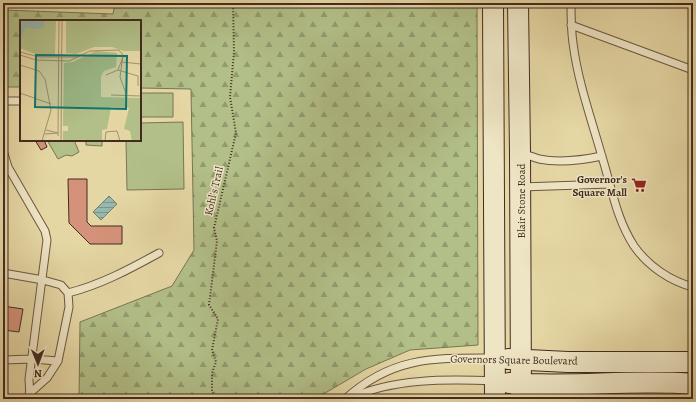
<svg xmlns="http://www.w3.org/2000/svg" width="696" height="402" font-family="Alegreya,serif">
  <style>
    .forest { fill: url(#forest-firs); stroke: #7a7554 }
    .park { fill: #b2bf88; stroke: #7a7554 }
    .water { fill: url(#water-rules); stroke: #758075 }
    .building { fill: #d5927a; stroke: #432b21 }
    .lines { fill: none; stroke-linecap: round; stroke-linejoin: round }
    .lane-casing { stroke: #6c5642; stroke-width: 9 }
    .secondary-casing { stroke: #432b21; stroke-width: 22 }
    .path { stroke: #432b21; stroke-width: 2; stroke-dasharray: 1 2; stroke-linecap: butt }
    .lane { stroke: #eee5c4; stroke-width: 7 }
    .secondary { stroke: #eee5c4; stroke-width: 20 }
    .labels { text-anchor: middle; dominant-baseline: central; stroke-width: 3; stroke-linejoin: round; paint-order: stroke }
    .poi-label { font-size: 11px; font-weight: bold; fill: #432b21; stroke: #eee5c4; text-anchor: end }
    .street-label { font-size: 11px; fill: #432b21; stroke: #eee5c4 }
    .inset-road { fill: none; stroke: #a49270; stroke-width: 1 }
    .view { fill: #0f766e; fill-opacity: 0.15; stroke: #0f766e; stroke-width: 2 }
    .inset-edge { fill: none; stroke: #432b21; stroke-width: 2 }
  </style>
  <defs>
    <pattern id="forest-firs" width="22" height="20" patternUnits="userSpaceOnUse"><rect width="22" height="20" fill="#b2bf88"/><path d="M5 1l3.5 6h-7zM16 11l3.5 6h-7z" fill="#929b6f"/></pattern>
    <pattern id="water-rules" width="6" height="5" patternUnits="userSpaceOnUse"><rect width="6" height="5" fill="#97b8ad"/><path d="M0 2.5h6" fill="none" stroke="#7d968c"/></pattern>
  </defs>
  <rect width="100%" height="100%" fill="#e5d7a4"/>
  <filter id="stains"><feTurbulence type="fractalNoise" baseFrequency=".005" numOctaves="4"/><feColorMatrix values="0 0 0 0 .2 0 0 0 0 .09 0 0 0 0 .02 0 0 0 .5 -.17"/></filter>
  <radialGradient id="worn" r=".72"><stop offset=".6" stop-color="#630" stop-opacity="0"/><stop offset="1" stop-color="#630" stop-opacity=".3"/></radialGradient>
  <path class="forest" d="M115 3H477L478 345 410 350 366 369 315 399H79L80 322 172 286 194 250 191 89 140 88V21H21V87H3V10L113 14Z"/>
  <path class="park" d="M140 93H173V117H140Z
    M183 122 184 189 127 190 126 140H140V123Z
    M47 140H74L79 152 72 156 66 155 58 159Z
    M86 140H102V146L86 145Z"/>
  <path class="water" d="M109 196 117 204 101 220 93 212Z"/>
  <path class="building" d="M35 140H44L47 147 41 150Z
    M68 179H87V222L91 226H122V244H90L69 223Z
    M3 306 23 309 19 332 3 330Z"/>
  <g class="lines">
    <g class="lane-casing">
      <path id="lane" d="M571 3C571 16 571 30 573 43 578 83 592 121 603 160 612 190 617 220 634 246 648 266 670 281 693 287
        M571 25 693 70
        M3 101H21
        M3 150 8 167 45 231 47 240 29 379 30 399
        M522 153C527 155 533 157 539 159 559 163 583 160 602 156
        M521 187 610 184
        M3 273 43 280 61 285 68 293 69 307 58 361 47 378 29 394
        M68 293C100 285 130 269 159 253
        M3 360 32 359 58 361
        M345 399C393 356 434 358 494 358
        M349 399C391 378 449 379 494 381"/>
    </g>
    <g class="secondary-casing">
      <path id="secondary" d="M493 3 495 399
        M518 3 520 152 521 399
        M508 359 568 362H693
        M509 383C570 388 632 379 693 384"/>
    </g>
    <path class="path" d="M220 399 212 392V373L216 362 212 350 218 319 209 305 217 241 214 228 236 133 230 97 234 52 233 3"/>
    <use href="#lane" class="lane"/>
    <use href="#secondary" class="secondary"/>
  </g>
  <defs>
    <g id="supermarket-bare" transform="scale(1.2)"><path d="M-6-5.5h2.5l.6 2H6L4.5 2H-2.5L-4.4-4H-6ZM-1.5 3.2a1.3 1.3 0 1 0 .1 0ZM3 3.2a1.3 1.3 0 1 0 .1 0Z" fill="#8f2418" stroke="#eee5c4" stroke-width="2.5" paint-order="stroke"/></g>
  </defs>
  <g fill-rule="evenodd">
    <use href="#supermarket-bare" x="639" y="185"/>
  </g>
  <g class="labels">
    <g class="poi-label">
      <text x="627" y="179">Governor's<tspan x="627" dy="13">Square Mall</tspan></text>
    </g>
    <g class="street-label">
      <text transform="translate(214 191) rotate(-77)">Kohl's Trail</text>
      <text transform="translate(521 201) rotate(-90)">Blair Stone Road</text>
      <text transform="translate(514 360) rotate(1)">Governors Square Boulevard</text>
    </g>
  </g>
  <g transform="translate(20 20)">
    <rect width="121" height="121" fill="#e5d7a4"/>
    <path d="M0 0H36L35 35 15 34 0 28ZM46 0H121V31H104L92 27H74L56 34 46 33ZM76 31 97 33 96 47 84 51 81 56V77L121 78V121H112L110 111 104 109 109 88 91 87 87 109 82 110V121H43V111H48V106H43L44 43 53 42Z" fill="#b2bf88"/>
    <path d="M68 0H102L93 22 88 25H68L65 17Z" fill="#b2bf88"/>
    <path d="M2 0H24V6L19 9 6 8 0 18Z" fill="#97b8ad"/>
    <path class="inset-road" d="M0 32 19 37H59M0 35 16 40 49 41 70 31 99 30 103 35 100 57 107 76M103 37 98 50 118 56V66M101 42 121 44M0 45 19 51 25 59 31 90 22 121M86 55 98 50M0 73 31 84M91 75 121 76M26 110 38 113M25 114 38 113M38 116 39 0M41 121 42 0M85 121 86 112 97 111 100 121"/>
    <path class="view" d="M16 35 107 36 106 89 15 87Z"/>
    <rect width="121" height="121" class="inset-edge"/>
  </g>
  <rect width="696" height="402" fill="none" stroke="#e5d7a4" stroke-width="16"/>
  <rect x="4" y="4" width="688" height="394" fill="none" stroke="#432b21" stroke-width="2"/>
  <rect x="8" y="8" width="680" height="386" fill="none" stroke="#432b21"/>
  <g transform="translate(38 364) rotate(179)" stroke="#eee5c4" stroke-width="3" paint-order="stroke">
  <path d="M0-3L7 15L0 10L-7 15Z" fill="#432b21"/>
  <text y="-6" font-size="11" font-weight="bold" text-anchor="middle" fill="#432b21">N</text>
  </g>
  <rect width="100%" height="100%" filter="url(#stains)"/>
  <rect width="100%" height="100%" fill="url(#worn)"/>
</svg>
